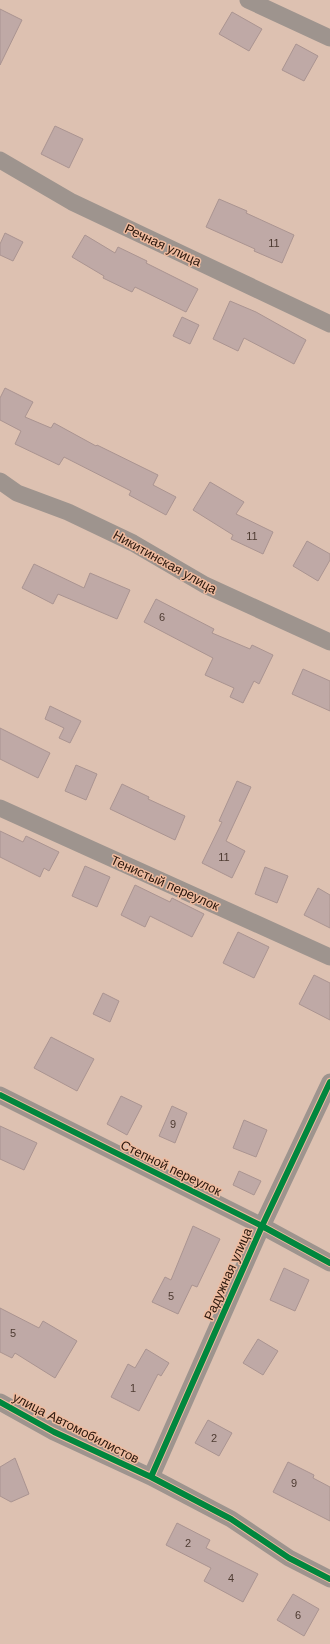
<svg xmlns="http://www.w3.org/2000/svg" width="330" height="1644" font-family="Arial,sans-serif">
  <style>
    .building { fill: #bfa9a6; stroke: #aa9491 }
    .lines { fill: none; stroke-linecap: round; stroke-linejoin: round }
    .minor { stroke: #9e948e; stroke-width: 17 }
    .cycleway-casing { stroke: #efbb9f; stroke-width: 8 }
    .cycleway { stroke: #00873e; stroke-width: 6 }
    .labels { text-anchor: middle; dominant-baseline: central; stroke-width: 3; stroke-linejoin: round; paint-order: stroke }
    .number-label { font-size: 11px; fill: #4e3b32 }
    .street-label { font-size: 13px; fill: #29160c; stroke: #efbb9f }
  </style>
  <rect width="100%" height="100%" fill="#ddc1b1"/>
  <path class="building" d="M0 9 22 20 0 65Z
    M232 12 262 29 249 51 219 34Z
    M296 44 318 56 304 81 282 70Z
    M55 126 83 139 69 168 41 154Z
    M219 199 247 211 246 213 294 235 282 263 254 251 255 249 206 227Z
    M5 233 23 242 13 261 0 255V244Z
    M85 235 115 253 118 247 147 261 146 263 198 289 186 312 135 287 132 292 103 278 104 276 72 257Z
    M230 301 256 312 306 340 294 364 244 338 238 351 213 339Z
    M182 317 199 325 190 344 173 336Z
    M5 388 33 402 25 417 51 428 54 423 96 446 97 445 158 475 153 485 176 497 166 515 129 495 131 491 64 457 59 465 15 444 21 431 0 420V398Z
    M210 482 244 502 236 514 273 532 263 554 231 539 233 535 193 510Z
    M307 541 330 554V560L318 581 293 566Z
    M34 564 84 588 90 573 130 590 117 619 58 594 53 604 22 588Z
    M156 599 214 629 212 633 250 649 252 645 273 655 259 684 254 681 243 703 230 697 234 688 205 675 213 658 144 622Z
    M303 669 330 681V711L292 694Z
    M50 706 81 721 70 743 59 738 64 728 45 719Z
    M0 728 50 753 38 778 0 759Z
    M76 765 97 774 86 800 65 791Z
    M237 781 251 787 226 841 245 851 232 878 202 863 222 822 219 821Z
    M122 784 149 797 148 799 185 816 175 840 110 809Z
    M0 831 23 842 26 836 59 852 49 871 44 868 40 877 0 857Z
    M85 866 110 877 97 907 72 896Z
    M265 867 288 876 277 903 255 894Z
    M135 885 170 902 172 898 204 914 192 937 150 916 145 927 121 915Z
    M318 888 330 895V928L304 915Z
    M238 932 269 947 254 978 223 963Z
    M314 975 330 983V1020L299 1004Z
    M103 993 119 1001 110 1022 93 1014Z
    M51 1037 94 1059 77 1091 34 1068Z
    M121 1096 142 1106 127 1135 107 1124Z
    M172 1106 187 1113 175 1143 159 1136Z
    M244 1120 267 1130 256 1157 233 1148Z
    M0 1126 37 1143 24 1170 0 1159Z
    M239 1171 261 1181 254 1195 233 1185Z
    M193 1226 220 1239 197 1287 192 1285 178 1314 152 1302 165 1277 171 1280Z
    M284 1268 309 1280 295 1311 270 1300Z
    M0 1308 39 1328 43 1321 77 1341 55 1378 15 1353 12 1358 0 1352Z
    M258 1339 278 1351 263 1375 243 1363Z
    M146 1349 169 1363 161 1376 158 1374 139 1411 111 1397 128 1364 135 1368Z
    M208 1420 232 1433 219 1456 195 1443Z
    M15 1458 29 1494 11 1502 0 1496V1467Z
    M288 1462 314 1475 313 1478 330 1487V1521L273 1492Z
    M177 1523 210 1540 206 1548 258 1574 243 1602 204 1581 211 1568 166 1545Z
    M293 1594 319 1609 304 1636 277 1620Z"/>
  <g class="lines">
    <path class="minor" d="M248 0 330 38
      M0 160 72 202 330 324
      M0 481 17 493 68 512 133 543 205 585 330 642
      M0 808 330 957
      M0 1095 262 1226 330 1263
      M0 1402 54 1432 151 1477 231 1519 289 1558 330 1579
      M151 1477 262 1226 330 1082"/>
    <g class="cycleway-casing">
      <path id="cycleway" d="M0 1095 262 1226 330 1263
        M0 1402 54 1432 151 1477 231 1519 289 1558 330 1579
        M151 1477 262 1226 330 1082"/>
    </g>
    <use href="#cycleway" class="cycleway"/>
  </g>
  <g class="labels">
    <g class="number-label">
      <text x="274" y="243">11</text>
      <text x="252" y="536">11</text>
      <text x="162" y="617">6</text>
      <text x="224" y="857">11</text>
      <text x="173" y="1124">9</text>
      <text x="171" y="1296">5</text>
      <text x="13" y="1333">5</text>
      <text x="133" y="1388">1</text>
      <text x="214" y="1438">2</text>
      <text x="294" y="1483">9</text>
      <text x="188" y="1543">2</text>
      <text x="231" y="1578">4</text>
      <text x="298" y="1615">6</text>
    </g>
    <g class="street-label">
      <text transform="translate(163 245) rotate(25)">Речная улица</text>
      <text transform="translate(165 562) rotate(29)">Никитинская улица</text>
      <text transform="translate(165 883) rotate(24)">Тенистый переулок</text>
      <text transform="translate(171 1168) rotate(26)">Степной переулок</text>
      <text transform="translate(228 1274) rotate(-66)">Радужная улица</text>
      <text transform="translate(76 1428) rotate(27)">улица Автомобилистов</text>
    </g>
  </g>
</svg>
